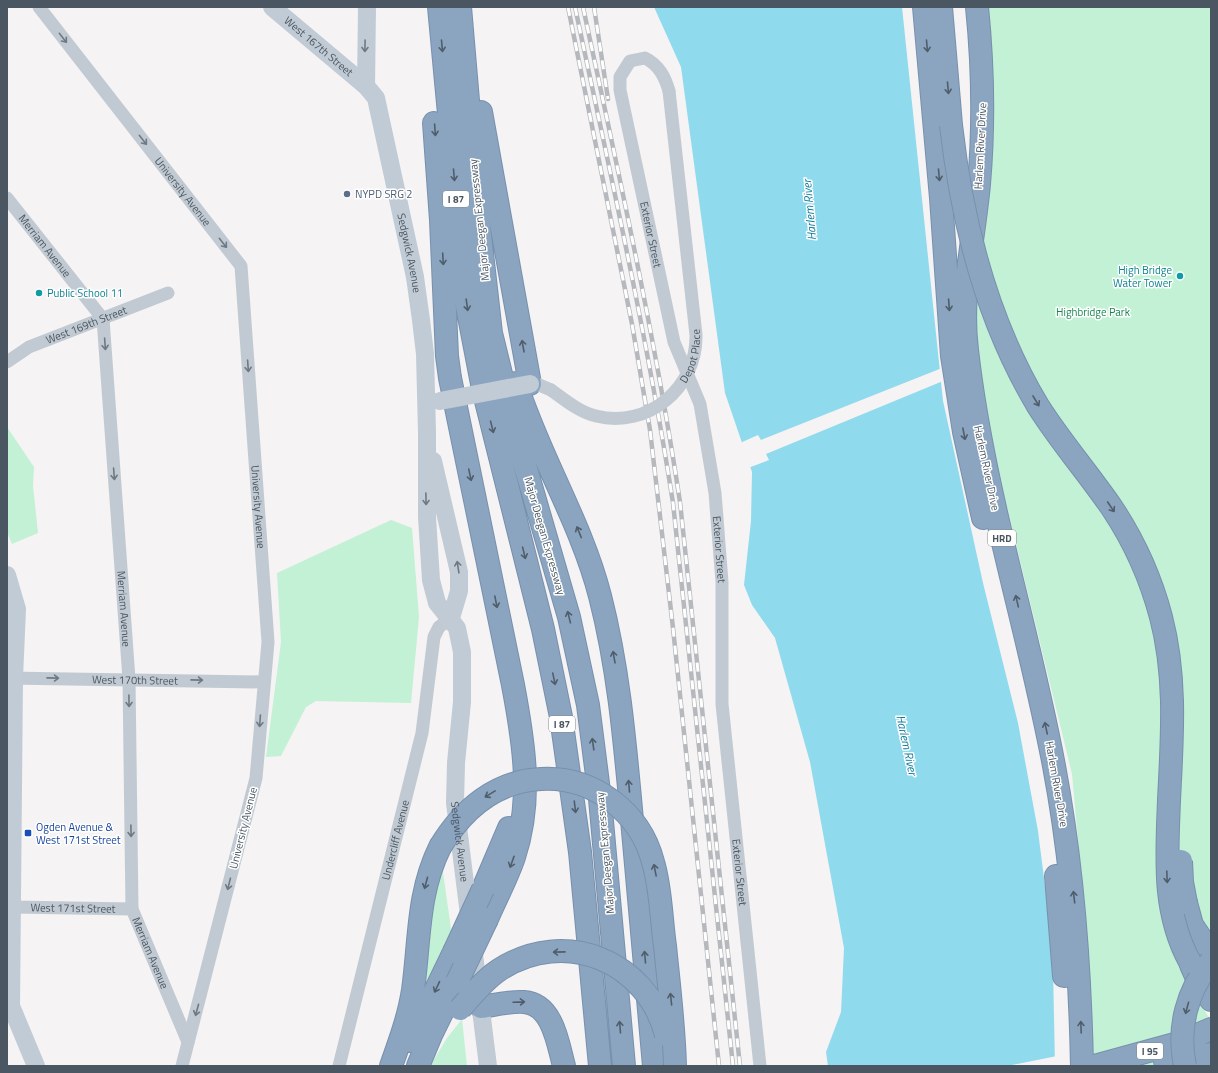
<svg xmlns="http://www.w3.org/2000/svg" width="1218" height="1073" font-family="'Titillium Web',sans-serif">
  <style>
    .green { fill: #c3f1d5 }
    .water { fill: #90daee }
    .pier { fill: #f5f3f3 }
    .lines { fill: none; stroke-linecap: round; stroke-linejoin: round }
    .highway-casing { stroke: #7690ad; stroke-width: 24 }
    .street { stroke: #c1cad2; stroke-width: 13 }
    .secondary { stroke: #c1cbd6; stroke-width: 18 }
    .highway { stroke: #8ba5c1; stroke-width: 22 }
    .rail-casing { stroke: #b5b8bd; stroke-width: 4.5 }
    .rail { stroke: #fff; stroke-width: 3; stroke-dasharray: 9; stroke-linecap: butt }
    .highway-bridge-casing { stroke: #7690ad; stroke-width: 24; stroke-linecap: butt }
    .street-bridge { stroke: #c1cad2; stroke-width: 13 }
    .secondary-bridge { stroke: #c1cbd6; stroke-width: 18 }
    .highway-bridge { stroke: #8ba5c1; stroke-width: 22 }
    .oneway { stroke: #6e7983 }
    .oneway2 { stroke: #6e7984 }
    .oneway3 { stroke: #505e6b }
    .service-dot { fill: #5c6f8a; stroke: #fff; stroke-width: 1.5 }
    .culture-dot { fill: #0f9aa8; stroke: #fff; stroke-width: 1.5 }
    .transit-dot { fill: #1a4fb4; stroke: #fff; stroke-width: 1.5 }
    .labels { text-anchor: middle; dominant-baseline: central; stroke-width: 3; stroke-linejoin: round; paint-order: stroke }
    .shield { fill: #fff; stroke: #808990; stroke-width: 1 }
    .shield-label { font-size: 10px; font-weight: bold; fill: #4a5661 }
    .street-label { font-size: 11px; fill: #4a5661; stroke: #fff }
    .service-label { font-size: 11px; fill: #4e5e75; stroke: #fff; text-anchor: start }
    .culture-label { font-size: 11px; fill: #0d838f; stroke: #fff; text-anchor: end }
    .park-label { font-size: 11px; fill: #17864f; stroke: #fff }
    .transit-label { font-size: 11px; fill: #164399; stroke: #fff; text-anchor: start }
    .water-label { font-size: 12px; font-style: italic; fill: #0c7c9b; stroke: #fff }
  </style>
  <rect width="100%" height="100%" fill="#f5f3f3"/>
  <path class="green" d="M985 7H1211V946L1199 1002 1210 1019 1200 1026 1207 1066H1091L1085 917 1072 774 987 425 975 340Z
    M7 427 34 467 33 486 38 533 12 544 7 532Z
    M391 520 412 528 419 617 411 703 316 701 306 707 281 756 266 757 281 642 277 573Z
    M442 865 452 936 424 1001 429 916Z
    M462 1019 467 1066H430L447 1038Z"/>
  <path class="water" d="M654 7H902L943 401 983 583 1018 723 1038 831 1047 902 1053 969 1055 1066H828L826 1052 841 1012 844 948 810 762 775 638 752 605 744 585 751 521 752 472 725 393 681 67Z"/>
  <path class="pier" d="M942 368 943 381 766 454 769 460 748 468 740 443 758 435 761 440Z
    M1057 1056V1066H1007Z"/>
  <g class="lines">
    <g class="highway-casing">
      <path id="highway" d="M439 7 467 306 483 389 543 629 561 717 580 852 600 1066
        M460 7 478 218 491 333 515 431 569 617 588 705 600 799 624 1066
        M924 7 941 198 952 356 964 432 983 518
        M941 7 951 125
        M977 7C983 66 984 126 979 184 974 240 960 294 967 350 983 491 1028 627 1054 766 1073 866 1080 965 1082 1066
        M481 112 530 384
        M434 123 441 220 447 356 450 378 513 685C524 743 533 800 514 857 507 878 496 898 487 919
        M516 383C539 456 581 522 600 596 619 670 625 744 632 820 640 902 647 984 654 1066
        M1056 876 1064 976
        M483 889 509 828
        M1186 903 1192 925 1211 953
        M1191 965 1200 985 1211 1000
        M481 1007C494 1005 510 1001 524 1002 553 1004 558 1044 564 1066
        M411 1041 454 952
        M1165 1061 1211 1054
        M391 1066C400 1041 409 1016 413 990 420 939 417 894 440 847
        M418 1066 431 1035 457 982
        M1094 1066 1178 1043 1211 1029"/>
    </g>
    <g class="street">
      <path id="s1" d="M39 7 241 266 268 642 256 778 182 1066"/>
      <path id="s2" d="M669 91C665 77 659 65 645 58L630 61 620 77V90L674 342 700 404 715 493 722 582V704L760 1066"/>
      <path id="s3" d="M7 198 103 319 129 679 132 909 188 1042"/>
      <path id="s4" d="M7 362 29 347 168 293"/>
      <path d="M530 384H537L551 390"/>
      <path id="s5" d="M7 678 263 682"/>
      <path id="s6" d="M13 907 132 909"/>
      <path id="s7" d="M339 1066 422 733 434 637 439 627 451 618"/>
    </g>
    <g class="secondary">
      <path id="s8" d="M272 7 366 86 376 98 415 277 421 320 425 354 427 432V517L431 580 437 603 457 628 462 652V702L456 763 455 803 488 1066"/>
      <path d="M366 86 367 7"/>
      <path d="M433 461 459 572V591L451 618"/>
      <path d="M7 575 17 609 14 678 11 1006 36 1066"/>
    </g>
    <use href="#highway" class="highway"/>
    <g class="rail-casing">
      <path id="rail" d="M568 7 632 324 650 430 673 628 719 1066
        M575 7C610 172 647 336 673 503L733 1066
        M583 7C618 171 655 336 680 502L740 1066
        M594 7 608 99"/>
    </g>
    <use href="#rail" class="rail"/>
    <g class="highway-bridge-casing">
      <path id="highway-bridge" d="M951 125C962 223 987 321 1038 406 1060 441 1088 473 1112 508 1134 541 1151 579 1161 617 1177 678 1172 739 1169 800 1167 856 1162 911 1190 962
        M440 847C463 809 496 781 541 779 593 776 640 812 653 862 661 888 661 918 665 946 669 986 674 1026 675 1066
        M1181 861 1182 882 1186 903
        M454 952 483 889
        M457 982 487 919
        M460 1009C472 995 484 980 499 970 565 927 647 961 666 1035
        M1185 1066C1177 1028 1187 991 1211 961"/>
    </g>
    <path class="street-bridge" id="s9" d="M551 390C565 400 579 412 596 416 648 429 697 388 696 335L669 91"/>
    <path class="secondary-bridge" d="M440 401 530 384"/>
    <use href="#highway-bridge" class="highway-bridge"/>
  </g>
  <defs><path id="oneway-shaft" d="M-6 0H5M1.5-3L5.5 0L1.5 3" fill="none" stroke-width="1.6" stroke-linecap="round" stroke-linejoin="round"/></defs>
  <g class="oneway">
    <use href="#oneway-shaft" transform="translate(63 38) rotate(52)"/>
    <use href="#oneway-shaft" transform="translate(143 140) rotate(52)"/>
    <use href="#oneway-shaft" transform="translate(223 243) rotate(52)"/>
    <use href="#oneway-shaft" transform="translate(105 344) rotate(86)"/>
    <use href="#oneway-shaft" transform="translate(248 366) rotate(86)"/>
    <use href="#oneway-shaft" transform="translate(114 474) rotate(86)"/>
    <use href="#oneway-shaft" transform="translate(53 678) rotate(1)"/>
    <use href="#oneway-shaft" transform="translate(197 680) rotate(1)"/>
    <use href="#oneway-shaft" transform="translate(129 701) rotate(89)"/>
    <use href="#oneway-shaft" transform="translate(260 721) rotate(94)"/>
    <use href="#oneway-shaft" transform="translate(131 831) rotate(89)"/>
    <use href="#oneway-shaft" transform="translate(229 884) rotate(104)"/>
    <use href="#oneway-shaft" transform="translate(197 1010) rotate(105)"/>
  </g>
  <g class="oneway2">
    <use href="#oneway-shaft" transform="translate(365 46) rotate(91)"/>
    <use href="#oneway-shaft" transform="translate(426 499) rotate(89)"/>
    <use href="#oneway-shaft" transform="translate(458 567) rotate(-99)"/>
  </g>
  <g class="oneway3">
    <use href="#oneway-shaft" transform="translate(442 46) rotate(85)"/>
    <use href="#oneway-shaft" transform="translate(927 46) rotate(85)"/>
    <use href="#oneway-shaft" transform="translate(948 88) rotate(85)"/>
    <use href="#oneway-shaft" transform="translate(435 130) rotate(86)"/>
    <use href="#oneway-shaft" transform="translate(454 175) rotate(85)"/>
    <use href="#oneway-shaft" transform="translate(939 175) rotate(85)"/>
    <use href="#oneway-shaft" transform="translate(443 259) rotate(87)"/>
    <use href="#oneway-shaft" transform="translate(467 305) rotate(82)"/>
    <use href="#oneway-shaft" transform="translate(949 305) rotate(86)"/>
    <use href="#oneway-shaft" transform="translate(523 346) rotate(-100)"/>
    <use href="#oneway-shaft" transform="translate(1036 401) rotate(59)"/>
    <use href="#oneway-shaft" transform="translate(492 427) rotate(76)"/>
    <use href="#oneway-shaft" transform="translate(964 434) rotate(79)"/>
    <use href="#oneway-shaft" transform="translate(470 475) rotate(78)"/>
    <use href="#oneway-shaft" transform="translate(1111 507) rotate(56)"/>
    <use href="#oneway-shaft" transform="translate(579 532) rotate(-112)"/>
    <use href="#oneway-shaft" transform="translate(524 553) rotate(76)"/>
    <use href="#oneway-shaft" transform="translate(1017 601) rotate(-103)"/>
    <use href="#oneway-shaft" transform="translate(496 602) rotate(79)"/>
    <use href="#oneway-shaft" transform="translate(569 617) rotate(-104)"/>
    <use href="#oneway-shaft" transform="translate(614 657) rotate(-100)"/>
    <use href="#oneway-shaft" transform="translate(554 679) rotate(78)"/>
    <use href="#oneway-shaft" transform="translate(1046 728) rotate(-102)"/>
    <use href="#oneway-shaft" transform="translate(593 744) rotate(-98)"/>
    <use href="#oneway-shaft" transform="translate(629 786) rotate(-95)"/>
    <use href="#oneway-shaft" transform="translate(490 794) rotate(149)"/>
    <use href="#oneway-shaft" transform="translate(575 807) rotate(83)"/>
    <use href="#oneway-shaft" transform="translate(512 862) rotate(110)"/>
    <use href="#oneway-shaft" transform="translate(655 870) rotate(-101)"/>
    <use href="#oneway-shaft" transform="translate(1167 877) rotate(88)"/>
    <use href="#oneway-shaft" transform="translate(426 883) rotate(105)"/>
    <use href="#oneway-shaft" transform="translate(1074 897) rotate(-97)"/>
    <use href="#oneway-shaft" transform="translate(559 952) rotate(179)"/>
    <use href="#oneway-shaft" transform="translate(645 957) rotate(-95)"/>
    <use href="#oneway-shaft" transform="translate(437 987) rotate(115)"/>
    <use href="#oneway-shaft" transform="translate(671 999) rotate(-96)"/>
    <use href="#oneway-shaft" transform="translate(519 1002) rotate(-2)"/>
    <use href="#oneway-shaft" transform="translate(1187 1008) rotate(105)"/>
    <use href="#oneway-shaft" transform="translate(620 1027) rotate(-95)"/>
    <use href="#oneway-shaft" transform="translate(1081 1027) rotate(-92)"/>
  </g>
  <circle class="service-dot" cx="347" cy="194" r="4"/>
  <g class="culture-dot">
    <circle cx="1180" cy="276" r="4"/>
    <circle cx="39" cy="293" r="4"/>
  </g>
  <rect class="transit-dot" x="24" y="829" width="8" height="8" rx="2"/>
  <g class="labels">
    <g class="shield">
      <rect x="443" y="191" width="26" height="16" rx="3"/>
      <rect x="988" y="530" width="28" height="16" rx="3"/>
      <rect x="549" y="716" width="26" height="16" rx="3"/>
      <rect x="1137" y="1043" width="26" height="16" rx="3"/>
    </g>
    <g class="shield-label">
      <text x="456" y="199">I 87</text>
      <text x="1002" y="538">HRD</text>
      <text x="562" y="724">I 87</text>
      <text x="1150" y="1051">I 95</text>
    </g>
    <g class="street-label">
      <text stroke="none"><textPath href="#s8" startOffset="61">West 167th Street</textPath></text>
      <text transform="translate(980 146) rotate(-87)">Harlem River Drive</text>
      <text stroke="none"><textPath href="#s1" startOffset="234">University Avenue</textPath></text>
      <text transform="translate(479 220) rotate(-96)">Major Deegan Expressway</text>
      <text stroke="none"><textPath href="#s2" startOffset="237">Exterior Street</textPath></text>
      <text stroke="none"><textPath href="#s3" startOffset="61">Merriam Avenue</textPath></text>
      <text stroke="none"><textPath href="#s8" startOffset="297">Sedgwick Avenue</textPath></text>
      <text stroke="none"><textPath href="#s4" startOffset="88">West 169th Street</textPath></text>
      <text stroke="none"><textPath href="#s9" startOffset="179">Depot Place</textPath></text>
      <text transform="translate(987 468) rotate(78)">Harlem River Drive</text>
      <text stroke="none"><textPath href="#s1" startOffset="570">University Avenue</textPath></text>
      <text transform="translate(545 536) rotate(74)">Major Deegan Expressway</text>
      <text stroke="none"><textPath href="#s2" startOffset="561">Exterior Street</textPath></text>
      <text stroke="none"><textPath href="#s3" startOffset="445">Merriam Avenue</textPath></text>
      <text stroke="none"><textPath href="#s5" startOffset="128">West 170th Street</textPath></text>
      <text transform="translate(1057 784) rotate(80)">Harlem River Drive</text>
      <text transform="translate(243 828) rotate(-76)">University Avenue</text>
      <text stroke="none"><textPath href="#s7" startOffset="233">Undercliff Avenue</textPath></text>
      <text stroke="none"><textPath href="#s8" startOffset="896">Sedgwick Avenue</textPath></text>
      <text transform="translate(605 853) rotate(-95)">Major Deegan Expressway</text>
      <text stroke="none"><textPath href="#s2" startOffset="885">Exterior Street</textPath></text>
      <text stroke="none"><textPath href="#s6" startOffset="60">West 171st Street</textPath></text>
      <text stroke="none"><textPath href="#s3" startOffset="793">Merriam Avenue</textPath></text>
    </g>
    <g class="service-label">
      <text x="355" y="194">NYPD SRG 2</text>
    </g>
    <g class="culture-label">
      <text x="1172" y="270">High Bridge<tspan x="1172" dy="13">Water Tower</tspan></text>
      <text x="47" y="293" text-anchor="start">Public School 11</text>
    </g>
    <g class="park-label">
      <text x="1093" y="312">Highbridge Park</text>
    </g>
    <g class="transit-label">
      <text x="36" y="827">Ogden Avenue &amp;<tspan x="36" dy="13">West 171st Street</tspan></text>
    </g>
    <g class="water-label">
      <text transform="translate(809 210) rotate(-95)">Harlem River</text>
      <text transform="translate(907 745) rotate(78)">Harlem River</text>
    </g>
  </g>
  <rect width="1218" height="1073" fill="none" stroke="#4a5661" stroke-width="16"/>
</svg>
